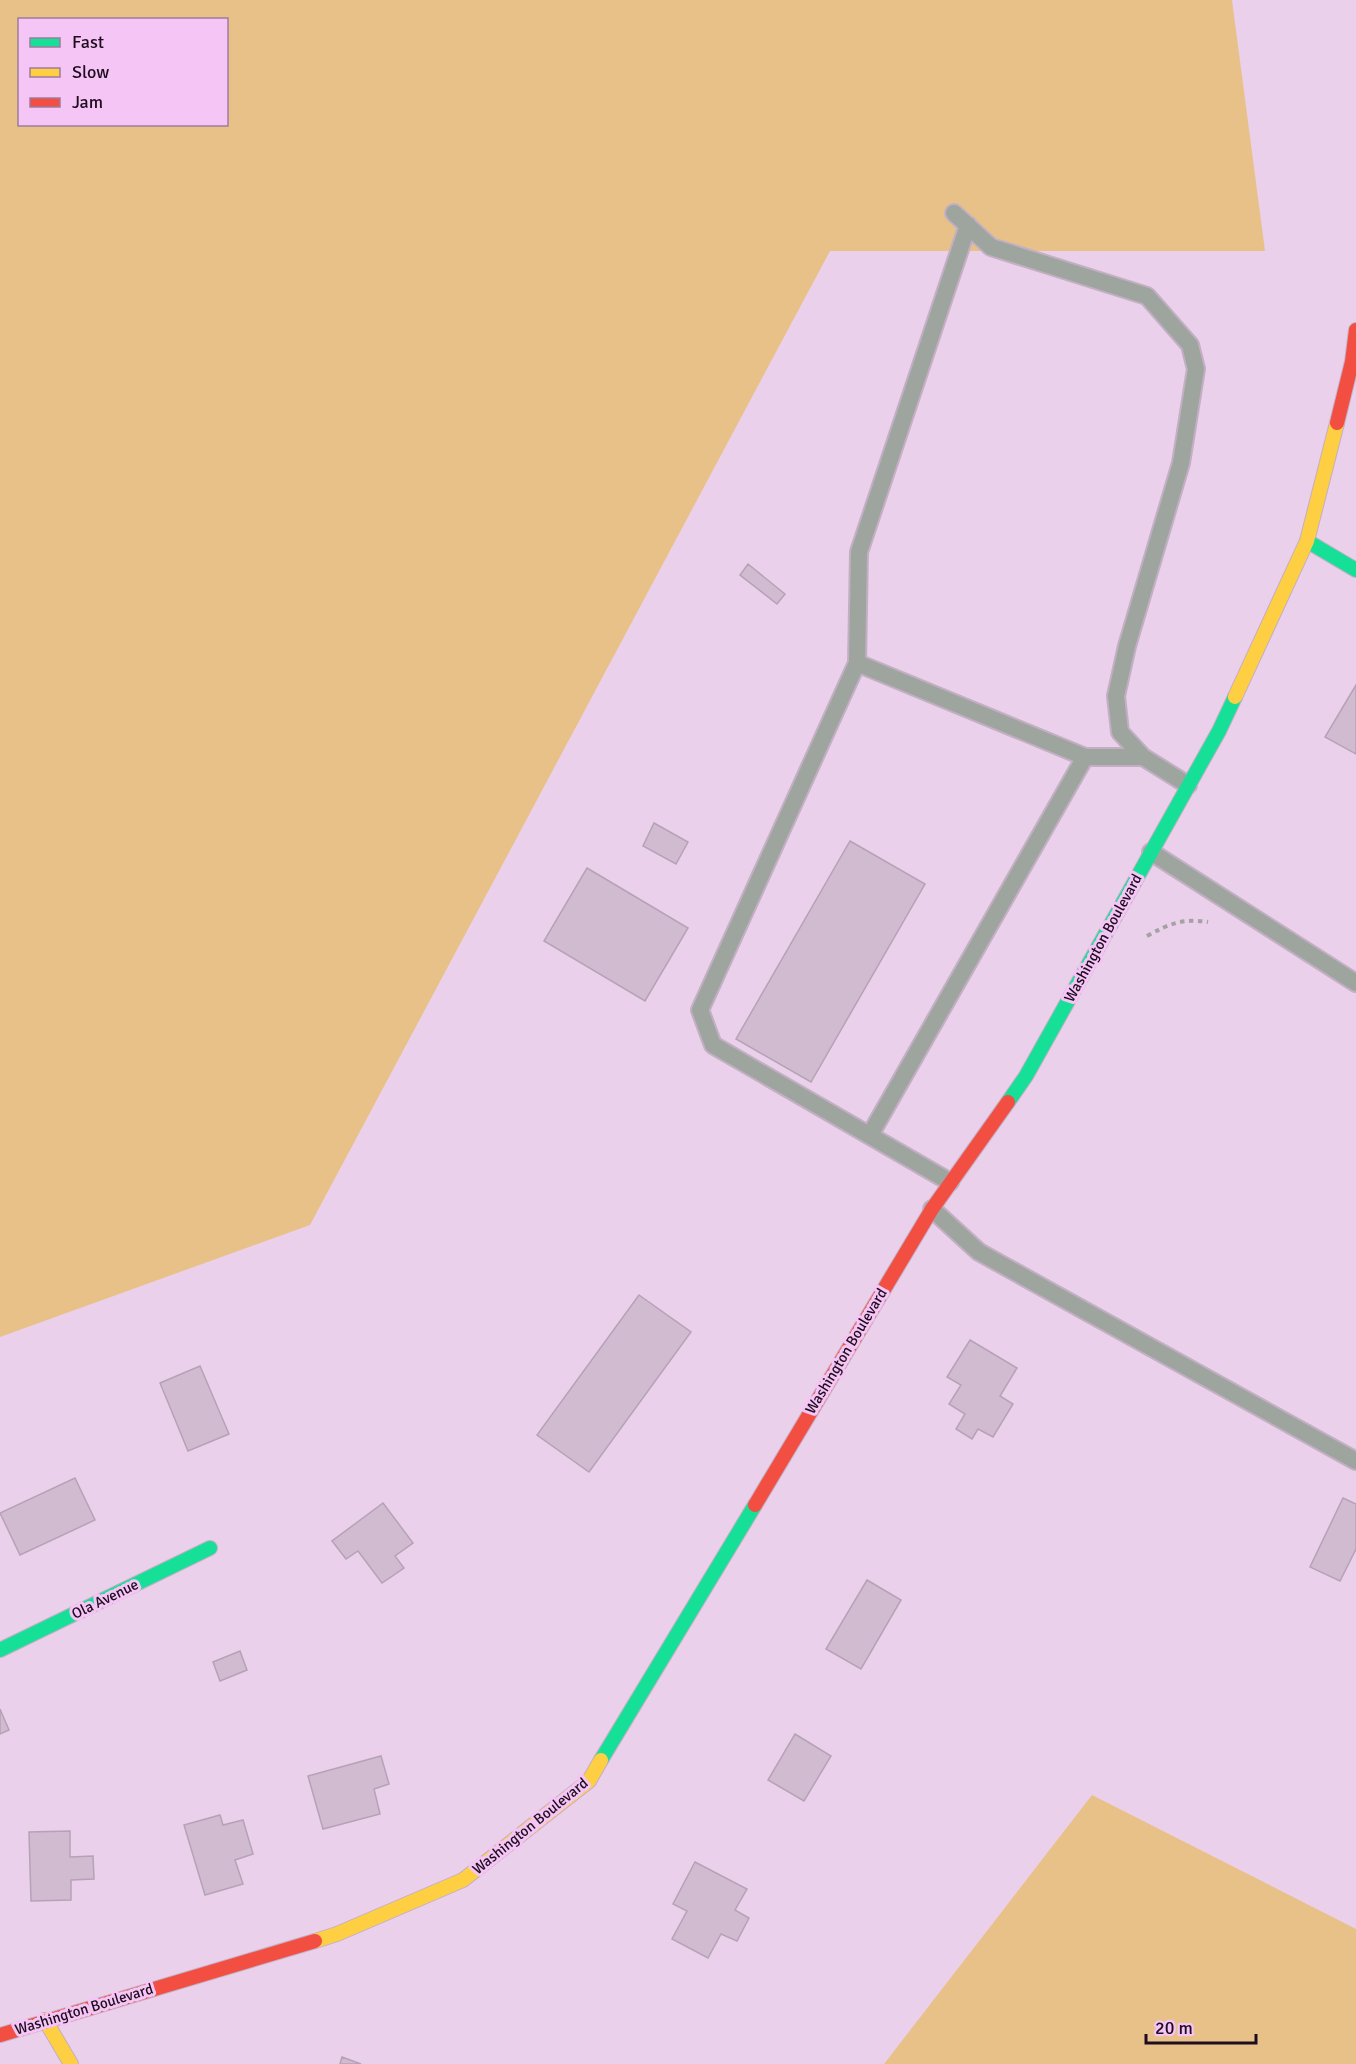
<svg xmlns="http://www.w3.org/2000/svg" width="1356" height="2064" font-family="Signika,sans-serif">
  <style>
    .green { fill: #e8c189; fill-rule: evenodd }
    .building { fill: #d0bbd0; stroke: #b6a2b6; stroke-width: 1.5 }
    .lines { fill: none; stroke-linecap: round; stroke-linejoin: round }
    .lane-casing { stroke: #c3afc3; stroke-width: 20 }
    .fast-casing { stroke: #c3afc3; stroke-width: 16 }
    .slow-casing { stroke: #c3afc3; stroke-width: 16 }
    .jam-casing { stroke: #c3afc3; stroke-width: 16 }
    .path { stroke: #a4a2a4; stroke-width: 4; stroke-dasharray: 4.5 4.5; stroke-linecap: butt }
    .lane { stroke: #9ea59e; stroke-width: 16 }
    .fast { stroke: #16e098; stroke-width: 14 }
    .slow { stroke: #ffcf43; stroke-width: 14 }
    .jam { stroke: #f24e42; stroke-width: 14 }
    .labels { text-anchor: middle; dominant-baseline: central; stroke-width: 6; stroke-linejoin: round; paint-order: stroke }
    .street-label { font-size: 15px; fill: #1e0d1f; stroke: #f4c5f5 }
  </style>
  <rect width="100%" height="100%" fill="#ead0ea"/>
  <path class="green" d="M0 0H1232L1265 251H830L310 1225 0 1337ZM20 20H226V124H20Z
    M1092 1795 1356 1929V2064H884Z"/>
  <path class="building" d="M748 564 785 594 777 604 740 575Z
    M1356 685V754L1325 737Z
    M654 823 688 842 676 864 643 846Z
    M850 841 925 884 811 1082 736 1039Z
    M587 868 688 928 645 1001 544 941Z
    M639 1295 691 1332 589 1472 537 1435Z
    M970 1340 1017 1368 1000 1396 1013 1404 993 1437 978 1429 972 1439 956 1429 965 1414 949 1404 961 1385 947 1377Z
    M200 1366 229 1434 188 1451 160 1383Z
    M75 1478 95 1520 20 1555 0 1513Z
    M1343 1498 1356 1504V1549L1340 1581 1310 1567Z
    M383 1503 413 1543 395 1556 404 1568 382 1583 358 1551 346 1559 332 1541Z
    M867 1580 901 1600 861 1669 826 1649Z
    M240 1651 247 1670 220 1681 213 1662Z
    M0 1709 9 1730 0 1734Z
    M795 1734 831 1756 804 1801 768 1780Z
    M381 1756 389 1784 374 1789 380 1814 323 1829 308 1776Z
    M220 1815 223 1825 243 1820 253 1854 235 1860 243 1884 205 1895 184 1825Z
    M70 1831V1857L93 1856 94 1879 71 1880V1900L31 1901 29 1832Z
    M695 1862 747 1889 735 1910 749 1918 737 1941 721 1934 708 1958 672 1939 687 1911 673 1904Z
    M342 2057 361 2064H340Z"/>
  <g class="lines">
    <g class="lane-casing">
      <path id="lane" d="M954 213 991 247 1147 296 1190 345 1196 369 1181 463 1127 646 1116 696 1120 732 1143 757 1188 785
        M857 663 1085 757H1143
        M1151 852 1356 983
        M870 1135 1085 757
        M950 1182 713 1045 700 1010 857 663 859 552 968 225
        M932 1209 979 1252 1356 1461"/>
    </g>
    <g class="fast-casing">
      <path id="fast" d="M1307 541 1356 570
        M1008 1102 1026 1076 1219 731 1235 697
        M0 1650 210 1548
        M601 1760 755 1505"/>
    </g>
    <g class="slow-casing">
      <path id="slow" d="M1235 697 1307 541 1337 423
        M315 1941 337 1934 463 1880 589 1781 601 1760
        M45 2020 71 2064"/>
    </g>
    <g class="jam-casing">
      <path id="jam" d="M1337 423 1352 362 1356 330
        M755 1505 932 1209 1008 1102
        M0 2035 315 1941"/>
    </g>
    <path class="path" d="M1147 936C1169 924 1182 918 1208 922"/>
    <use href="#lane" class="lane"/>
    <use href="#fast" class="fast"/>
    <use href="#slow" class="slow"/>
    <use href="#jam" class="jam"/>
  </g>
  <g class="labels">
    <g class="street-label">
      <text transform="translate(1103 938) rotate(-61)">Washington Boulevard</text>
      <text transform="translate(846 1351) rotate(-59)">Washington Boulevard</text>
      <text transform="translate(105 1599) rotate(-26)">Ola Avenue</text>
      <text transform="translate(530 1826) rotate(-39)">Washington Boulevard</text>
      <text transform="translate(84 2009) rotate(-17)">Washington Boulevard</text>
    </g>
  </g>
  <rect x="18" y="18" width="210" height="108" fill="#f4c5f5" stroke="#9e7b9f" stroke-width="1.5"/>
  <rect x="30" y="38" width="30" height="9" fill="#16e098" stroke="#9e7b9f" stroke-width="1.5"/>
  <text x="72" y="48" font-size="18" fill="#1e0d1f">Fast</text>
  <rect x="30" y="68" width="30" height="9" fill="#ffcf43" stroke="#9e7b9f" stroke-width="1.5"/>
  <text x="72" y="78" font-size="18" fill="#1e0d1f">Slow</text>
  <rect x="30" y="98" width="30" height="9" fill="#f24e42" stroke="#9e7b9f" stroke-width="1.5"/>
  <text x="72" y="108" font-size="18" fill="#1e0d1f">Jam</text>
  <path d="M1146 2034v9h110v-9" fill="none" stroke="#1e0d1f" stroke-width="3"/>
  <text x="1155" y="2034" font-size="18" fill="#1e0d1f" stroke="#f4c5f5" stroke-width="4.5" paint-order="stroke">20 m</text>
</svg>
